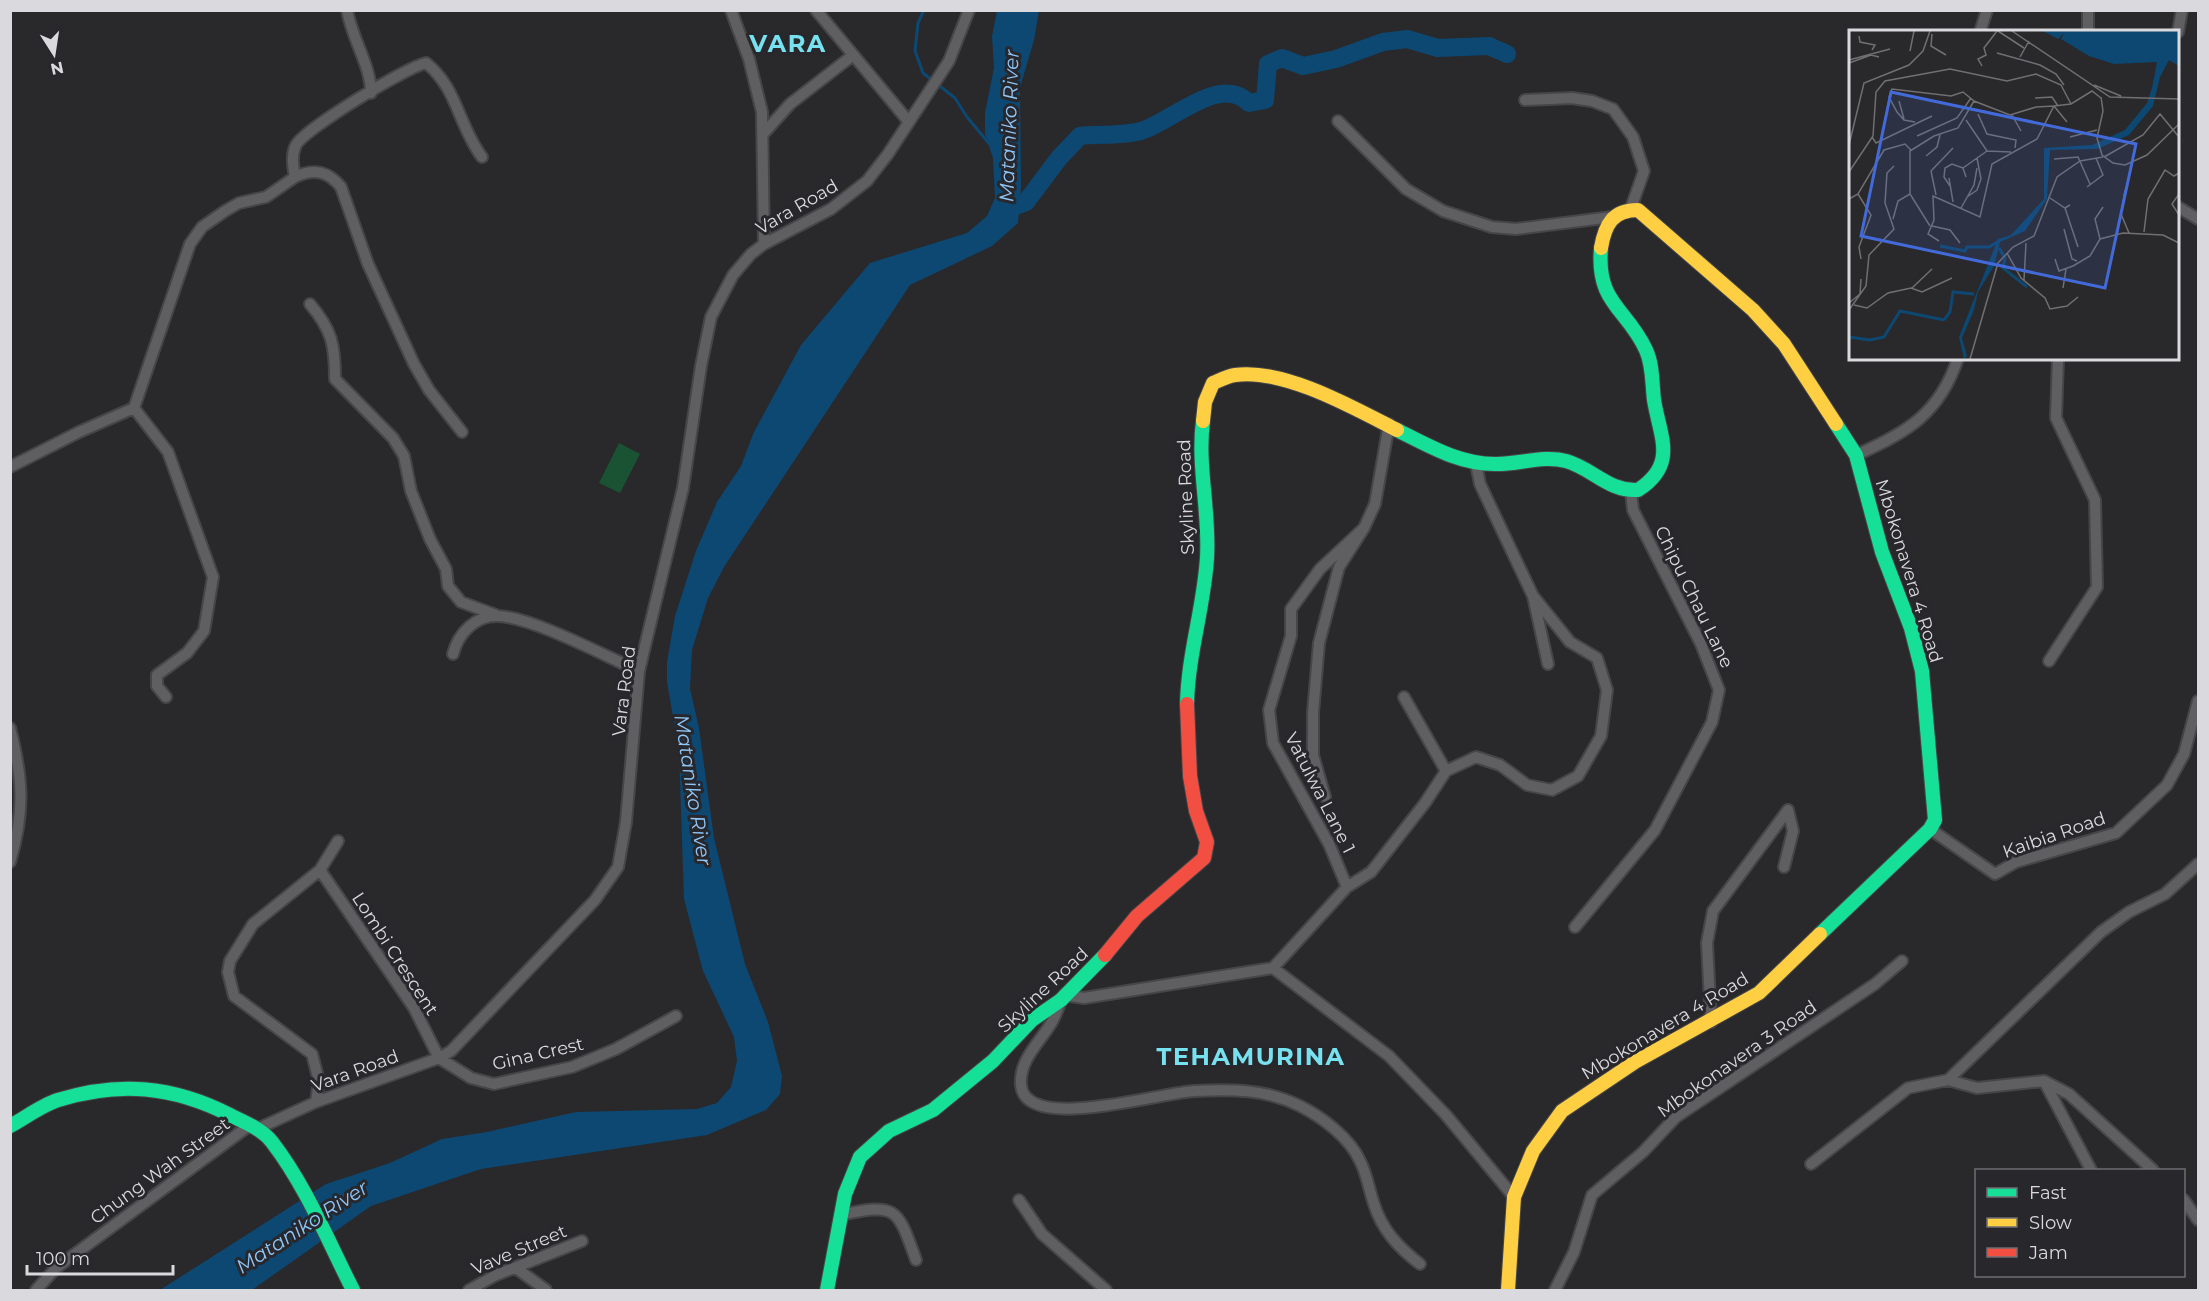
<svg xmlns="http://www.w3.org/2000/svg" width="2209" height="1301" font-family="Montserrat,sans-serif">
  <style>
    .green { fill: #195333 }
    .water { fill: #0d4872 }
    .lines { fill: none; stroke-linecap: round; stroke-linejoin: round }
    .stream { stroke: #0d4872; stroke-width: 3 }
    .river { stroke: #0d4872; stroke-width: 18 }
    .street-casing { stroke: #464648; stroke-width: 14 }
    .fast-casing { stroke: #464648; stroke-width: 16 }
    .slow-casing { stroke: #464648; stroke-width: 16 }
    .jam-casing { stroke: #464648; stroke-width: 16 }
    .street { stroke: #5f5e61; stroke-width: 10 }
    .fast { stroke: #16e098; stroke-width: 14 }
    .slow { stroke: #ffcf43; stroke-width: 14 }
    .jam { stroke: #f24e42; stroke-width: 14 }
    .labels { text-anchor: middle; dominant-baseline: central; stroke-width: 6; stroke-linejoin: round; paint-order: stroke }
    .street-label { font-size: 18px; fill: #dad9dd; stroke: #28272c }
    .water-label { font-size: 20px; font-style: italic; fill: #8fc6f8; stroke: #28272c }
    .district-label { font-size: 24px; font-weight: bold; letter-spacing: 1.5px; fill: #77e1ef; stroke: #28272c }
    .inset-river { fill: none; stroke: #0d4872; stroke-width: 3 }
    .inset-road { fill: none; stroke: #706f72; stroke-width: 1.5 }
    .view { fill: #436ad9; fill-opacity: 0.15; stroke: #436ad9; stroke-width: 3 }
    .inset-edge { fill: none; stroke: #dad9dd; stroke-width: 3 }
  </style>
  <rect width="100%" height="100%" fill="#29282b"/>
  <path class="green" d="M619 443 640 454 620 493 599 483Z"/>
  <path class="water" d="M997 11H1039L1034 40 1020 88 1021 187 1018 223 992 246 910 285 724 567 708 598 692 650 690 689 699 728 714 838 745 964 768 1022 782 1076 780 1094 766 1110 707 1135 481 1169 371 1206 252 1290H160L326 1184 390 1163 442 1139 487 1132 576 1112 697 1109 717 1103 731 1087 737 1061 734 1037 703 971 684 899 679 751 667 682V662L675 616 696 551 717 502 741 466 754 432 801 345 870 263 967 233 987 216 995 198 993 158 985 134V113L994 68 992 36Z"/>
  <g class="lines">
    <path class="stream" d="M924 10 918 23 915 51 923 73 955 98 967 117 991 146"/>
    <path class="river" d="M1008 209 1026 202 1059 158 1080 136C1099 134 1122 136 1141 131 1172 122 1220 73 1249 103L1265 100 1268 64 1282 58 1303 66 1336 59 1383 42 1407 39 1438 48 1489 46 1507 54"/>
    <g class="street-casing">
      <path id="street" d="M347 10C352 39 371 66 371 93
        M731 10 749 59 762 112 764 244
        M816 10 909 122
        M1980 32 1987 10
        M2088 32V10
        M2178 32 2182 10
        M1525 100 1572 98 1592 101 1613 109 1633 137 1644 171 1631 208
        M1338 121 1406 189 1443 211 1492 227 1516 229 1612 217
        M764 133 790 104 852 56
        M295 177C314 168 328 171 341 187L368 264 414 364 429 390 462 432
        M2178 207 2198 219
        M310 304C332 330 335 345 335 379L393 438 404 456 411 491 430 539 446 569 448 586 461 602 496 615
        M134 408 168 452 213 577 204 631 187 653 157 675V686L166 697
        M1856 455C1907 433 1940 413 1958 358
        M1476 464 1480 484 1533 596 1548 664
        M10 467 79 432 134 408 190 244 202 227 225 211 239 203 266 197 295 177C293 166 291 155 296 145 306 128 405 68 426 63 457 87 459 127 482 157
        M453 654C458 634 475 615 498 616 532 617 605 656 639 671
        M2049 661 2097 587 2095 500 2056 418 2058 358
        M10 728C23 779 25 811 10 862
        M1446 771 1476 757 1500 765 1527 785 1552 790 1578 776 1601 736 1607 690 1597 658 1570 642 1533 596
        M1325 797 1313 755V713L1319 643 1339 567 1364 528 1375 504 1389 424
        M1930 829 1995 874 2016 862 2116 833 2167 785 2184 754 2198 701
        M1784 867 1793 831 1788 810
        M320 870 414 1008 439 1058 471 1078 494 1084 572 1067 616 1049 676 1016
        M1347 887 1329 844 1273 743 1269 710 1291 636V609L1320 569 1364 528
        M1575 927 1655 830 1712 722 1719 690 1701 644 1633 510 1631 492
        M1273 968 1347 887 1371 872 1425 803 1446 771 1404 697
        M1064 995 1084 998 1273 968 1389 1056 1446 1115 1514 1197
        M1061 1000C1058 1009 1055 1018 1050 1025 1038 1044 1019 1061 1021 1085 1025 1134 1163 1092 1194 1091 1232 1089 1266 1089 1300 1106 1322 1117 1350 1138 1360 1161 1367 1174 1369 1190 1374 1204 1382 1230 1399 1248 1420 1264
        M1711 1022 1707 943 1713 911 1788 810
        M1948 1080 1977 1088 2044 1081 2069 1094 2153 1170
        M2044 1081 2091 1170
        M316 1102 319 1081 312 1054 234 996 228 972 230 961 253 924 320 870 338 841
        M257 1129 316 1102 439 1058 451 1051 595 900 618 867 626 822 639 671 683 488 701 366 711 317 733 275 751 254 764 244 831 209 867 181 888 154 949 61 969 10
        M1811 1164 1908 1088 1948 1080 2101 932 2129 912 2165 894 2198 864
        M1019 1200 1042 1234 1106 1290
        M2184 1200 2198 1220
        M840 1215C897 1203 897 1207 916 1260
        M516 1268 546 1290
        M36 1290 56 1268 250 1125
        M469 1290 496 1275 582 1241
        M1555 1290 1574 1252 1592 1195 1643 1152 1676 1117 1875 984 1902 961"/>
    </g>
    <g class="fast-casing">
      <path id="fast" d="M1397 430C1429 446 1461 465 1497 464 1520 464 1544 455 1566 461 1592 468 1609 492 1638 490 1678 464 1660 437 1654 400 1652 383 1653 365 1646 350 1627 308 1596 304 1601 248
        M1187 704C1188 654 1204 607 1207 558 1210 512 1197 466 1203 421
        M1820 934 1930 829 1935 820 1922 671 1911 628 1882 552 1856 455 1836 424
        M10 1126C25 1118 42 1105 58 1100 120 1081 173 1086 230 1115 244 1122 262 1129 272 1142 306 1186 328 1241 353 1290
        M827 1290 845 1194 860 1157 889 1131 933 1110 993 1061 1032 1020 1061 1000 1105 955"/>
    </g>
    <g class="slow-casing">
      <path id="slow" d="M1601 248C1605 224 1613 210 1638 210L1753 310 1784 344 1836 424
        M1203 421 1205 402 1213 383C1220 380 1228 376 1235 375 1284 368 1354 408 1397 430
        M1508 1290 1514 1197 1533 1151 1562 1111 1635 1062 1759 993 1820 934"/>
    </g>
    <g class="jam-casing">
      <path id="jam" d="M1105 955 1137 916 1204 858 1207 842 1196 811 1190 776 1187 704"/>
    </g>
    <use href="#street" class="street"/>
    <use href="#fast" class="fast"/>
    <use href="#slow" class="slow"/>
    <use href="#jam" class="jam"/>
  </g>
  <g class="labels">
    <g class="street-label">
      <text transform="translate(797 207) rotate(-30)">Vara Road</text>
      <text transform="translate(1186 497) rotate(-92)">Skyline Road</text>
      <text transform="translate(1909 571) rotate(73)">Mbokonavera 4 Road</text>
      <text transform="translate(1694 597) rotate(64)">Chipu Chau Lane</text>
      <text transform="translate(624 691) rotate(-83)">Vara Road</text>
      <text transform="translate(1320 793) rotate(63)">Vatulwa Lane 1</text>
      <text transform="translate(2054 835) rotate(-19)">Kaibia Road</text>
      <text transform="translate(395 954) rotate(57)">Lombi Crescent</text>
      <text transform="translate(1043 990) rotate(-43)">Skyline Road</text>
      <text transform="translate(1665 1026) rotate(-31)">Mbokonavera 4 Road</text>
      <text transform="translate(538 1054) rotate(-13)">Gina Crest</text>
      <text transform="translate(1737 1059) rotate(-35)">Mbokonavera 3 Road</text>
      <text transform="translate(355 1071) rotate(-20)">Vara Road</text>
      <text transform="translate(160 1171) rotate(-36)">Chung Wah Street</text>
      <text transform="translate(519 1250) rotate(-23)">Vave Street</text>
    </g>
    <g class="water-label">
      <text transform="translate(1009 126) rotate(-88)">Mataniko River</text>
      <text transform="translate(693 790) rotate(81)">Mataniko River</text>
      <text transform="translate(302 1227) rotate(-33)">Mataniko River</text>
    </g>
    <g class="district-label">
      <text x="788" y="43">VARA</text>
      <text x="1251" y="1056">TEHAMURINA</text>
    </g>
  </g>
  <g transform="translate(1849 30)">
    <rect width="330" height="330" fill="#29282b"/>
    <path d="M194 1H330V36L320 30 311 47 304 76 280 105 248 119 201 120 198 169 176 201 151 212 145 236 129 262 125 280 113 308 118 326 115 329 110 307 149 209 162 205 195 169V118L243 115 276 100 298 73 303 58 308 32 265 34 240 26 212 9 215 3 209 9Z" fill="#0d4872"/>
    <path class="inset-river" d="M91 216 116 221 118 217H140L150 211M150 218 156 228 154 238 178 257M95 290 101 282 104 262 125 264M0 307 21 310 35 307 51 281 95 290"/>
    <path class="inset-road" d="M149 1 175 18M163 1 261 67 330 69M83 4 82 16 97 25M10 6 11 12 26 15 23 20M61 21 65 1M148 23 191 35 207 44 215 55M171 27 180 11M0 30 41 19M0 33 22 25 30 27M133 36 129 29 137 25 135 18 148 1M245 55 272 66M252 67 254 81 248 108 253 125 264 133 276 135 298 125 330 94M186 68 203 67 209 76M50 71 55 89M129 84 138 104 167 110 166 118M163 85 172 101M117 90 138 121 162 122M66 92 55 90 48 82 40 67 43 59 102 66 114 62 125 71 161 85 187 77 205 76 218 92M68 106 108 88 122 68M23 107 27 113 83 86M221 107 248 100M0 115 15 53 60 35 74 21 81 1M77 126 88 117 91 105M255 127 294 105 311 84 330 107M205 129 229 127 241 154M0 142 24 106 27 62 36 51 101 39 158 51 187 44 212 55 222 74M117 147 114 138 138 121M100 148 104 172M101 156 95 147 96 138 103 134 114 138M238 157 254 145 247 128M276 160 272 184 280 203M9 164 22 185 10 217 12 229M330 164 323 174 330 185V195M87 165 82 141 104 118M118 167 128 160 132 149 128 128M201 168 216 178 221 175M0 169 9 164 35 120 56 114 62 120M112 178 125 155 128 138M216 178 229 217M44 189 49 171 61 164M81 196 61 164V121L85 106 109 98 125 71M83 196 101 200 111 213M215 199 223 229 228 231M295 202 299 169 316 140 325 146 330 143M251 209 246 189 254 177M90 211 79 204 85 190 84 166 131 187 143 134 188 109 205 76 222 74 243 61 252 68M158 223 172 248 196 268 201 279 218 276 229 267M206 229 210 241 224 236 241 226 251 209 274 203 314 205 330 213M175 250 177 213M63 258 83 239M214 258 217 239M0 273 11 264 12 249M5 275 18 278 39 263 62 258 73 262 103 248M0 280 17 256 20 225 45 199 36 173 38 143 45 136M121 329 149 233 164 217 185 206 208 147 231 131 254 127"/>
    <path class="view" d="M42 62 287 114 256 258 12 206Z"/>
    <rect width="330" height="330" class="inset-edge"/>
  </g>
  <rect width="2209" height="1301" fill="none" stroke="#dad9dd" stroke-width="24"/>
  <rect x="1975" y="1169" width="210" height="108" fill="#28272c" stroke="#6f6e73" stroke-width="1.5"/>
  <rect x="1987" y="1188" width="30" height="9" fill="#16e098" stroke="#6f6e73" stroke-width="1.5"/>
  <text x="2029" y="1199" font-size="18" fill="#dad9dd">Fast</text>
  <rect x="1987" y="1218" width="30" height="9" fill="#ffcf43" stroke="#6f6e73" stroke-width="1.5"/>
  <text x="2029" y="1229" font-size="18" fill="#dad9dd">Slow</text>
  <rect x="1987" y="1248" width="30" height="9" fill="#f24e42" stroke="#6f6e73" stroke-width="1.5"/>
  <text x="2029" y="1259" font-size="18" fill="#dad9dd">Jam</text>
  <g transform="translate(54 54) rotate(168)" stroke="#28272c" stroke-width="4.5" paint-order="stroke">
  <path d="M0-4.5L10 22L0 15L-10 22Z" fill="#dad9dd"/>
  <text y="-9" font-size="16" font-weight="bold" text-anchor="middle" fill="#dad9dd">N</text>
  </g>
  <path d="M27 1265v9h146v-9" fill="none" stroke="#dad9dd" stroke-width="3"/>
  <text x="36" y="1265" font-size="18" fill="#dad9dd" stroke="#28272c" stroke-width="4.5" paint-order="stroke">100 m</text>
</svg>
